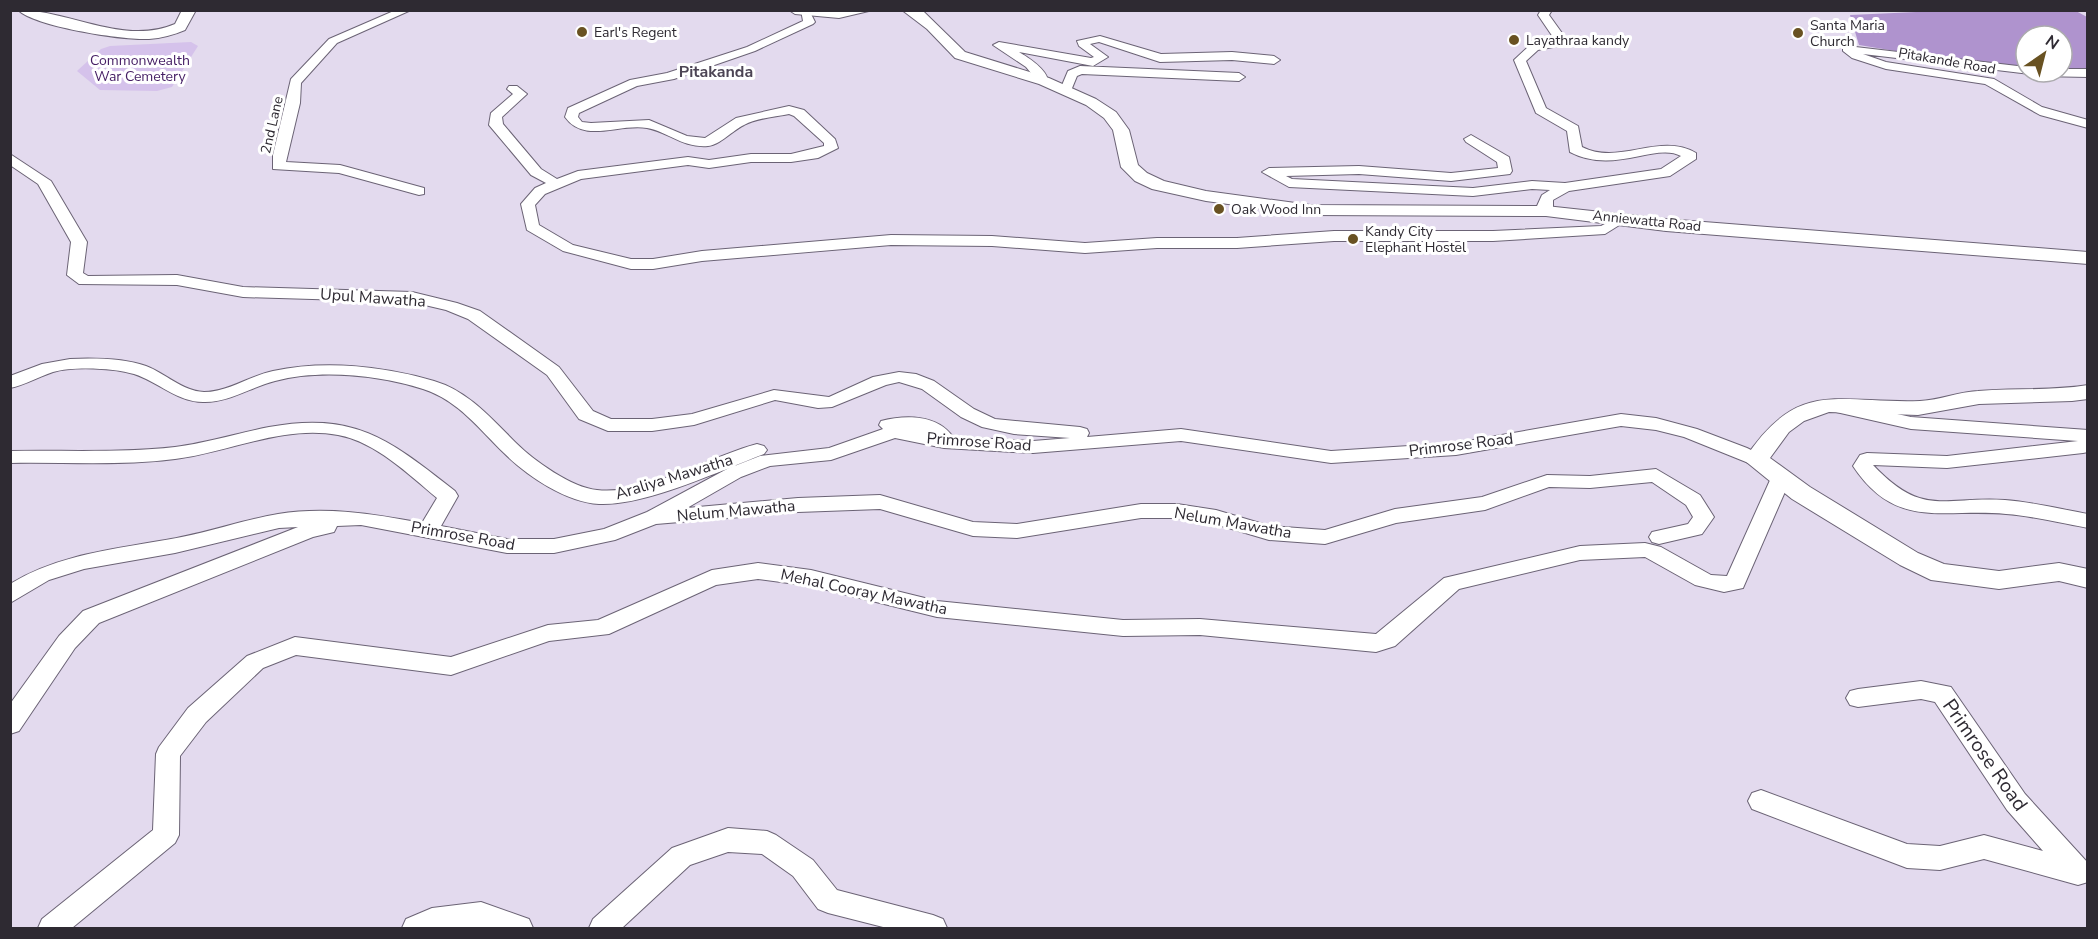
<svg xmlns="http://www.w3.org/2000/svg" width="2098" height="939" font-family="'Nunito Sans',sans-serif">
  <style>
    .green { fill: #d5c2eb }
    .forest { fill: #af93ce }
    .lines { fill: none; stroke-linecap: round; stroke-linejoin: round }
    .minor-casing { stroke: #6b6375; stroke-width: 2 }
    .tertiary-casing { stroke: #6b6375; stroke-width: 2 }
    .minor { fill: #fff; fill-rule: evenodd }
    .tertiary { fill: #fff; fill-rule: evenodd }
    .poi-dot { fill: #695222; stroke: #fff; stroke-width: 2 }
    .labels { text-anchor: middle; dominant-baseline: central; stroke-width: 6; stroke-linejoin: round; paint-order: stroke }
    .far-poi-label { font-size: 14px; fill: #2e2a32; stroke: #fff; text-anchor: start }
    .far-park-label { font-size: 14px; fill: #441d63; stroke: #fff }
    .far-street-label { font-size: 14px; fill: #2e2a32; stroke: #fff }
    .far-quarter-label { font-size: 16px; font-weight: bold; fill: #4c4454; stroke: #fff }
    .street-label { font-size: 16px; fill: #2e2a32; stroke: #fff }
    .near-street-label { font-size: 20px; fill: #2e2a32; stroke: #fff }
  </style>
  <rect width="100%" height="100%" fill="#e3daee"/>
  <path class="green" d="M191 42 198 46 172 87 157 91 100 90 77 71 101 49 110 46Z"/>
  <path class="forest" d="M1960 10 2076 11 2087 17V69L2062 71V36H2026V67L1956 61 1859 45 1850 15Z"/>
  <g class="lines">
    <g class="minor-casing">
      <path id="minor" d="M396 10H411L337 43 301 83 300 103 286 162 340 165 424 188V194L419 195 339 173 273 169V155L291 79 329 39Z
        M801 10H809L815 22 813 24 755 51 674 79 637 86 579 113 578 117 582 122 591 123 649 120 687 136 705 138 736 118 789 106 804 110 835 139 838 148 818 158 791 162H751L709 168 688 165 581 179 545 194 535 205 539 225 573 245 631 259H653L702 251 891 235 992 236 1085 243 1157 238H1237L1334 231H1493L1601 226 1622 215 1629 219 1605 234 1493 241H1334L1237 248H1157L1085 253 992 246 891 245 702 261 653 269H631L563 251 527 230 521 204 535 188 546 183 531 175 489 125 491 113 513 94 507 89 509 86H517L527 94 502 117 503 124 541 169 557 179 578 171 688 157 709 160 751 154H791L824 146V143L794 116 789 114C775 117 756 118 744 125 733 130 720 145 708 146 682 148 669 132 647 128 619 123 584 144 565 117L568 108 630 80 667 73 747 47 803 21Z
        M1541 10H1552L1549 15 1567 40 1563 45 1538 50 1526 61 1546 108 1578 126 1582 147C1619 166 1659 132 1696 153V159L1670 176 1569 191 1553 200V211L1546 215 1541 214 1537 206 1542 195 1550 190 1532 189 1473 196 1289 187 1262 172 1269 168 1359 166 1451 173 1498 168 1497 162 1466 142 1464 139 1471 135 1509 157 1512 171 1510 174 1451 181 1359 174 1286 176 1292 179 1473 188 1532 181 1565 183 1661 169 1681 156C1656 142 1614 175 1570 152L1567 131 1536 113 1514 60 1530 45 1555 40 1538 15Z
        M1100 36 1161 54 1232 52 1274 56 1280 60 1274 64 1232 60 1160 62 1099 42 1090 44 1108 57 1093 66 1019 52C1029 58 1050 71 1048 84H1040L1026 67 993 45 999 42 1091 58 1094 57 1079 46 1077 41Z
        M1847 46 2026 67V72L2030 74 1863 54 1886 62 1994 79 2042 107 2088 120V128L2040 115 1985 84 1886 69 1852 58 1843 51V47Z
        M1080 66 1239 73 1245 77 1239 81 1082 74 1077 76 1070 93H1062L1060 90 1068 71Z
        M2062 69H2088V77L2039 76 2033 72H2062Z
        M10 154 51 181 87 242 83 273 88 276 177 275 243 287 412 292 457 303 480 311 559 367 593 411 611 419H652L692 414 774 390 829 397 873 377 899 372 916 374 934 381 974 409 995 419 1080 427 1087 429 1089 433 1087 437 1181 429 1331 451 1456 443 1621 414 1656 418 1697 429 1747 448 1763 456 1766 460 1763 464 1756 466 1684 437 1656 430 1621 426 1456 455 1331 463 1181 441 1033 453 944 448 895 438 831 460 770 466 741 477 687 508 798 498 880 495 973 522 1017 524 1141 504H1177L1216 510 1270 526 1325 530 1395 509 1482 497 1547 475 1590 476 1656 469 1700 495 1714 517 1702 534 1659 544 1652 542 1649 537 1652 532 1688 524 1693 517 1686 505 1652 482 1590 488 1549 487 1485 510 1396 523 1325 544 1269 540 1215 524 1177 518H1141L1017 538 973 536 880 509 798 512 656 524 615 540 554 553H507L361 525 337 526 334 532 313 537 99 623 75 648 19 731 10 734V704L59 636 83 611 298 527 279 528 175 553 84 569 49 580 10 603V584C59 554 116 549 171 539 207 533 242 520 278 514 326 506 375 514 422 523L437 498C408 474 376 442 338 435 283 425 229 452 175 459 121 466 65 462 10 463V451C65 450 121 453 175 447 207 443 238 433 269 427 356 411 391 441 455 491L458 496 441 526 507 539H554L604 529 647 512 727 469 760 456 829 448 883 429 879 425 881 421C905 415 937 414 953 437L1033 441 1070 438 1014 434 982 427 961 417 922 389 899 382 886 385 832 407 818 408 775 400 694 425 652 431H608L579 419 547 375 468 319 446 310 412 302 243 297 177 285 79 284 67 275 71 242 38 184 10 165Z
        M70 359C94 358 123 358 146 366 165 373 182 391 204 392 228 392 249 376 273 371 325 360 383 366 434 381 468 391 491 418 516 443 533 460 572 488 597 490 644 496 711 456 757 444L764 446 767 450 764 454C719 471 646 506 599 504 566 502 527 476 504 453 479 429 458 400 423 389 379 375 320 369 275 381 251 387 230 402 205 402 178 403 159 382 134 374 115 368 73 366 53 372 38 377 25 385 10 388V376L42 364Z
        M1842 402 1911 417 2088 430V452L2083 453 1947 468 1873 465C1923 518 1943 496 2005 500 2032 502 2060 509 2088 514V528C2061 523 2033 516 2006 514 1943 508 1896 531 1853 466L1860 455 1867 453 1947 456 2078 441 1911 429 1836 412 1833 408 1836 404Z
        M1781 472 1788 473 1791 478 1743 588 1724 592 1695 585 1645 557 1580 560 1459 589 1395 646 1376 652 1200 635 1123 636 937 617 811 586 758 579 716 585 609 634 549 641 451 675 296 655 263 668 206 722 180 756 179 835 175 843 72 928H38L42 919 153 830 156 754 159 747 188 708 247 656 295 637 451 657 548 625 598 620 712 570 758 563 811 570 937 601 1123 620 1200 619 1376 634 1444 578 1580 546 1645 543 1661 547 1711 575 1727 576 1771 478 1774 473Z
        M1921 681 1951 687 2025 794 2088 863V882L2078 885 1984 859 1940 870 1907 868 1752 809 1748 801 1752 793 1761 790 1907 844 1940 846 1984 835 2043 851 2007 810 1935 702 1921 699 1858 707 1850 705 1846 698 1850 691 1858 689Z
        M728 828 767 831 776 835 813 860 837 890 933 915 943 919 947 928H887L828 913 818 909 793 876 762 854 728 852 690 865 622 928H589L593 919 672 848Z
        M481 902 529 919 533 928H402L406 919 432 908Z"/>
    </g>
    <g class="tertiary-casing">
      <path id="tertiary" d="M18 10C69 10 124 46 175 24L182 10H196L185 30C173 35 162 38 149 39 122 40 36 27 18 10Z
        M789 10H873L839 18 795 14Z
        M902 10 924 12 965 52 1049 78 1096 99 1116 112 1129 130 1138 165 1147 173 1164 181 1206 191 1310 205 1546 206 1666 219 2088 252V264L1666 231 1546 216 1310 215 1206 201 1152 189 1135 181 1121 167 1113 130 1104 118 1086 105 1039 84 955 58 927 29Z
        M2088 385V399L2072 401 1979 404 1918 415 1829 412 1804 421 1789 432 1770 458 1810 487 1918 553 1944 564 1999 571 2059 563 2088 569V588L2059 581 1999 589 1931 580 1900 565 1792 499 1744 460C1798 377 1837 404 1920 401 1940 400 1958 392 1978 391 2015 388 2051 391 2088 385Z"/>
    </g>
    <use href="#minor" class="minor"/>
    <use href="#tertiary" class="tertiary"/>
  </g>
  <g class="poi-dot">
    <circle cx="582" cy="32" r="6"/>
    <circle cx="1798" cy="33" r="6"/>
    <circle cx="1514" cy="40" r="6"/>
    <circle cx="1219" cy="209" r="6"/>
    <circle cx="1353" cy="239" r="6"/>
  </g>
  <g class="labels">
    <g class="far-poi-label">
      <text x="1810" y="25">Santa Maria<tspan x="1810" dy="16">Church</tspan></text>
      <text x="594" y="32">Earl's Regent</text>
      <text x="1526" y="40">Layathraa kandy</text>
      <text x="1231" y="209">Oak Wood Inn</text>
      <text x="1365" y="231">Kandy City<tspan x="1365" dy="16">Elephant Hostel</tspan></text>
    </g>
    <g class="far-park-label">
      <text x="140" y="60">Commonwealth<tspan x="140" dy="16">War Cemetery</tspan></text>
    </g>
    <g class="far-street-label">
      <text transform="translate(1947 61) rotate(10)">Pitakande Road</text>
      <text transform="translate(272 125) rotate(-77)">2nd Lane</text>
      <text transform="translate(1647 221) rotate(6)">Anniewatta Road</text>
    </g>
    <g class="far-quarter-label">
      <text x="716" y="72">Pitakanda</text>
    </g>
    <g class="street-label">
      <text transform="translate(373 298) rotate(4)">Upul Mawatha</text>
      <text transform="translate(979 442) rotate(4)">Primrose Road</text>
      <text transform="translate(1461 445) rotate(-7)">Primrose Road</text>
      <text transform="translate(674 477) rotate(-17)">Araliya Mawatha</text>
      <text transform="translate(736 511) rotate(-5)">Nelum Mawatha</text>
      <text transform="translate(1233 523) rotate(10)">Nelum Mawatha</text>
      <text transform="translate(463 536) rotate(10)">Primrose Road</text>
      <text transform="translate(864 592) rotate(12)">Mehal Cooray Mawatha</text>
    </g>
    <g class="near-street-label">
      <text transform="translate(1985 755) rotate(55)">Primrose Road</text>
    </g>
  </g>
  <rect width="2098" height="939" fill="none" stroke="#2e2a32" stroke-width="24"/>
  <g transform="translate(2044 54) rotate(35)"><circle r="28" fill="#ffffff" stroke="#abaaad" stroke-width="1.5"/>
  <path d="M0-4.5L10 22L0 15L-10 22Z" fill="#695222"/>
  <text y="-9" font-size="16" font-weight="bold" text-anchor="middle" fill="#2e2a32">N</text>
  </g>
</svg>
